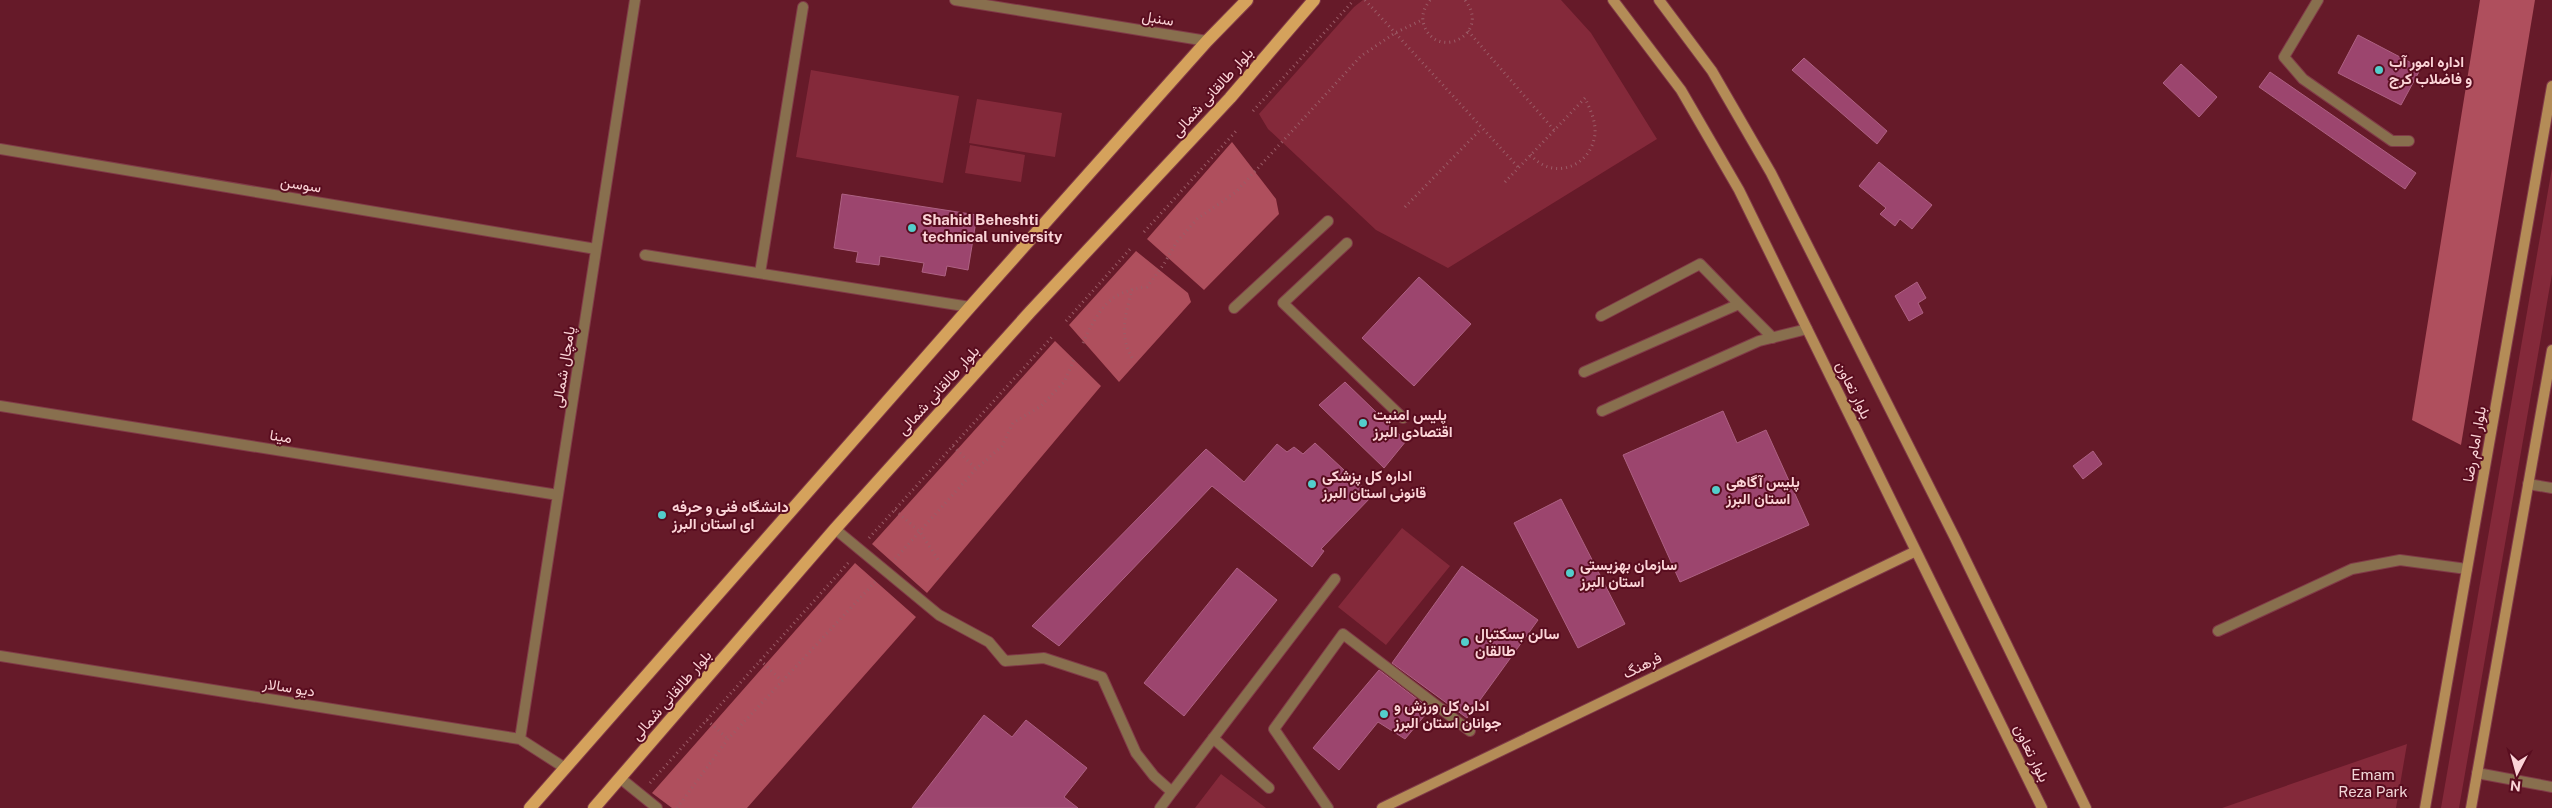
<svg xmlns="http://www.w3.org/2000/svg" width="2552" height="808" font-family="'Public Sans',Vazirmatn,sans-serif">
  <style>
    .green { fill: #84293a }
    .forest { fill: #af4f5d }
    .building { fill: #9c456e; stroke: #ae6183 }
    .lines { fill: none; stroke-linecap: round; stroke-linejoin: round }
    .service-casing { stroke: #813b48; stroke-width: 12 }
    .minor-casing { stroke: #813b48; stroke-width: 12 }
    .secondary-casing { stroke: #813b48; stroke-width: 12 }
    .primary-casing { stroke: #813b48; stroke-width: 14 }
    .path { stroke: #9b5c67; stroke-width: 3; stroke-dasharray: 1 4; stroke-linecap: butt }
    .service { stroke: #886f4e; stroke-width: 10 }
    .minor { stroke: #886f4e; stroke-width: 10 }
    .secondary { stroke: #b48c57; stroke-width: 10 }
    .primary { stroke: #d5a25c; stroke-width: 12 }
    .poi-dot { fill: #53cdcb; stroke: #590d1f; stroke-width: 2 }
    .labels { text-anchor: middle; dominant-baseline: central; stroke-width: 4; stroke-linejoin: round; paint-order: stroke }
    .street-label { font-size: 15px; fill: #fbd4d7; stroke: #590d1f }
    .poi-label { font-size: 15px; font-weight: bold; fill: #fbd4d7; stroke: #590d1f; text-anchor: start }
    .park-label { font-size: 15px; fill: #f1d6d7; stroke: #590d1f }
  </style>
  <rect width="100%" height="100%" fill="#661a29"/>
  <path class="green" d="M1363 0H1561L1591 33 1657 139 1448 268 1376 230 1268 129 1259 114 1354 7Z
    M811 70 959 96 943 183 796 157Z
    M977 99 1062 113 1055 157 969 143Z
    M970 145 1025 155 1021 182 965 173Z
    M2552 168V274L2459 808H2441Z
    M1402 528 1450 566 1386 645 1338 607Z
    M2407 744 2396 808H2222Z
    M1221 774 1266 808H1195Z"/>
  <path class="forest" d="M2480 0H2535L2461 445 2412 420Z
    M1232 142 1276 199 1279 214 1204 290 1147 239Z
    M1136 251 1188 293 1191 302 1119 382 1069 325Z
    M1055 341 1101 386 927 593 872 544Z
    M855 563 916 617 747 808H672L652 793Z"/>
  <path class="building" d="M2358 35 2421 68 2401 105 2338 73Z
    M1804 58 1887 131 1877 144 1792 70Z
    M2181 64 2217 97 2199 117 2163 83Z
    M2270 72 2416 173 2405 189 2259 87Z
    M1879 162 1932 205 1912 229 1900 219 1895 226 1880 214 1886 208 1859 186Z
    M842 194 977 215 968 270 947 266 945 276 922 272 924 263 880 256 879 265 856 262 858 252 834 248Z
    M1419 277 1471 324 1414 386 1362 338Z
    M1917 282 1926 298 1918 303 1923 313 1909 321 1895 296Z
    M1345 382 1406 441 1384 468 1319 405Z
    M1723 411 1737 443 1766 430 1809 525 1680 582 1623 455Z
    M1315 443 1372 496 1321 549 1324 551 1312 567 1212 486 1059 646 1032 626 1206 449 1244 482 1277 444 1287 452 1294 447 1303 454Z
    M2093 451 2102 464 2083 479 2073 466Z
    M1561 499 1625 624 1578 648 1514 523Z
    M1462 566 1538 620 1467 718 1392 663Z
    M1237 568 1277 600 1184 716 1144 683Z
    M1379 670 1430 709 1405 739 1378 722 1339 770 1313 748Z
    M984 715 1012 737 1026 720 1087 768 1064 797 1078 808H912Z"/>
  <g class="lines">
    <g class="service-casing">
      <path id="service" d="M2318 0 2284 57 2303 79 2392 141H2409
        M1347 243 1283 303 1403 418
        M645 255 970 307
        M760 273 803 7
        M1234 308 1328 221
        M1601 316 1700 264 1739 304
        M1584 372 1739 304 1773 338
        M1602 411 1759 341 1807 329
        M835 529 939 615 989 642 1005 661 1044 658 1102 677 1136 753 1154 776 1172 792 1335 579
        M2218 631 2352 569 2400 560 2467 569
        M1213 738 1269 788
        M620 778 657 808
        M1160 808 1172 792
        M1328 808 1274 729 1343 634 1470 731"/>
    </g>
    <g class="minor-casing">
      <path id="minor" d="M955 0 1207 41
        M0 149 596 249
        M0 406 558 495
        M2528 484 2552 488
        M0 656 520 739 565 768
        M520 739 635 0
        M2477 773 2552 787"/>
    </g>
    <g class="secondary-casing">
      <path id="secondary" d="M1613 0 1681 90 1739 190 2042 808
        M1659 0 1712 71 1771 173 1955 538 2086 808
        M1382 808 1916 551
        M2425 808 2552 86
        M2471 808 2552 350"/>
    </g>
    <g class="primary-casing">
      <path id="primary" d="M530 808 970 307 1207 41 1247 0
        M594 808 835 529 1030 312 1230 98 1314 0"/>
    </g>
    <path class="path" d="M1365 0 1518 167
      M1430 0C1424 8 1421 16 1424 25 1436 61 1492 35 1465 0
      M1468 31 1554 130
      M1253 111 1354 0
      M1505 182 1585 98C1590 109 1596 121 1595 134 1591 168 1551 181 1530 154
      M1405 207 1481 129
      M1144 232 1238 129
      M1132 289C1126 313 1118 337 1133 359
      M1066 321 1131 248
      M1083 343C1098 311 1108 291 1147 287L1164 264 1176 243 1197 219 1236 192 1361 56 1395 33 1422 20
      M953 446 976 469
      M895 510 920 532 939 561
      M869 538 1052 337
      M895 559 976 469 1002 446 1013 423 1041 406 1064 382 1074 360
      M760 660 782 681
      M707 720 728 739
      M650 783 850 561
      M677 808 728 739 876 581"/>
    <use href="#service" class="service"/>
    <use href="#minor" class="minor"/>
    <use href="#secondary" class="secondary"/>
    <use href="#primary" class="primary"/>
  </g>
  <g class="poi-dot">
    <circle cx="2379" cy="70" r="5"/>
    <circle cx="912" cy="228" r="5"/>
    <circle cx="1363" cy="423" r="5"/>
    <circle cx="1312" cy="484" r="5"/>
    <circle cx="1716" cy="490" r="5"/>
    <circle cx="662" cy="515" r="5"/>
    <circle cx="1570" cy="573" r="5"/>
    <circle cx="1465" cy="642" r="5"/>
    <circle cx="1384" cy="714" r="5"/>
  </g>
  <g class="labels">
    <g class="street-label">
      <text transform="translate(1158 18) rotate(9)">سنبل</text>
      <text transform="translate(1212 92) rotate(-48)">بلوار طالقانی شمالی</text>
      <text transform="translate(301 184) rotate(9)">سوسن</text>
      <text transform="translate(563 367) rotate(-81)">پامچال شمالی</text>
      <text transform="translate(938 390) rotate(-48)">بلوار طالقانی شمالی</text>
      <text transform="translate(1854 390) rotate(64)">بلوار تعاون</text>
      <text transform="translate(281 436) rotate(9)">مینا</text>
      <text transform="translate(2474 444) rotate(-80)">بلوار امام رضا</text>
      <text transform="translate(1642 665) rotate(-26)">فرهنگ</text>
      <text transform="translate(289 687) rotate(9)">دیو سالار</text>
      <text transform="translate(671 695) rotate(-49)">بلوار طالقانی شمالی</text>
      <text transform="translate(2032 753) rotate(64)">بلوار تعاون</text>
    </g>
    <g class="poi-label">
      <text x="2389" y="61">اداره امور آب<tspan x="2389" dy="17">و فاضلاب کرج</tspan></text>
      <text x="922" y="219">Shahid Beheshti<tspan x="922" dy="17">technical university</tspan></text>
      <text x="1373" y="414">پلیس امنیت<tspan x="1373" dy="17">اقتصادی البرز</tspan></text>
      <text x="1322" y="475">اداره کل پزشکی<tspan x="1322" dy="17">قانونی استان البرز</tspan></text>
      <text x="1726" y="481">پلیس آگاهی<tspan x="1726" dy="17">استان البرز</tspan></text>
      <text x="672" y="506">دانشگاه فنی و حرفه<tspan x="672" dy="17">ای استان البرز</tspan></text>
      <text x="1580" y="564">سازمان بهزیستی<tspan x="1580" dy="17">استان البرز</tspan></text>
      <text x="1475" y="633">سالن بسکتبال<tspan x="1475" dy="17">طالقان</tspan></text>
      <text x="1394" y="705">اداره کل ورزش و<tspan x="1394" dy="17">جوانان استان البرز</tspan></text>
    </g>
    <g class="park-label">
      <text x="2373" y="774">Emam<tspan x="2373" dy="17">Reza Park</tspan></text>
    </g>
  </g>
  <g transform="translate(2517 773) rotate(186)" stroke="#590d1f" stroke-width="4" paint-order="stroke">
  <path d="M0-4L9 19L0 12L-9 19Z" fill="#fbd4d7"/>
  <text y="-8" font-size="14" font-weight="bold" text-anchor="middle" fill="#fbd4d7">N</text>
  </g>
</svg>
